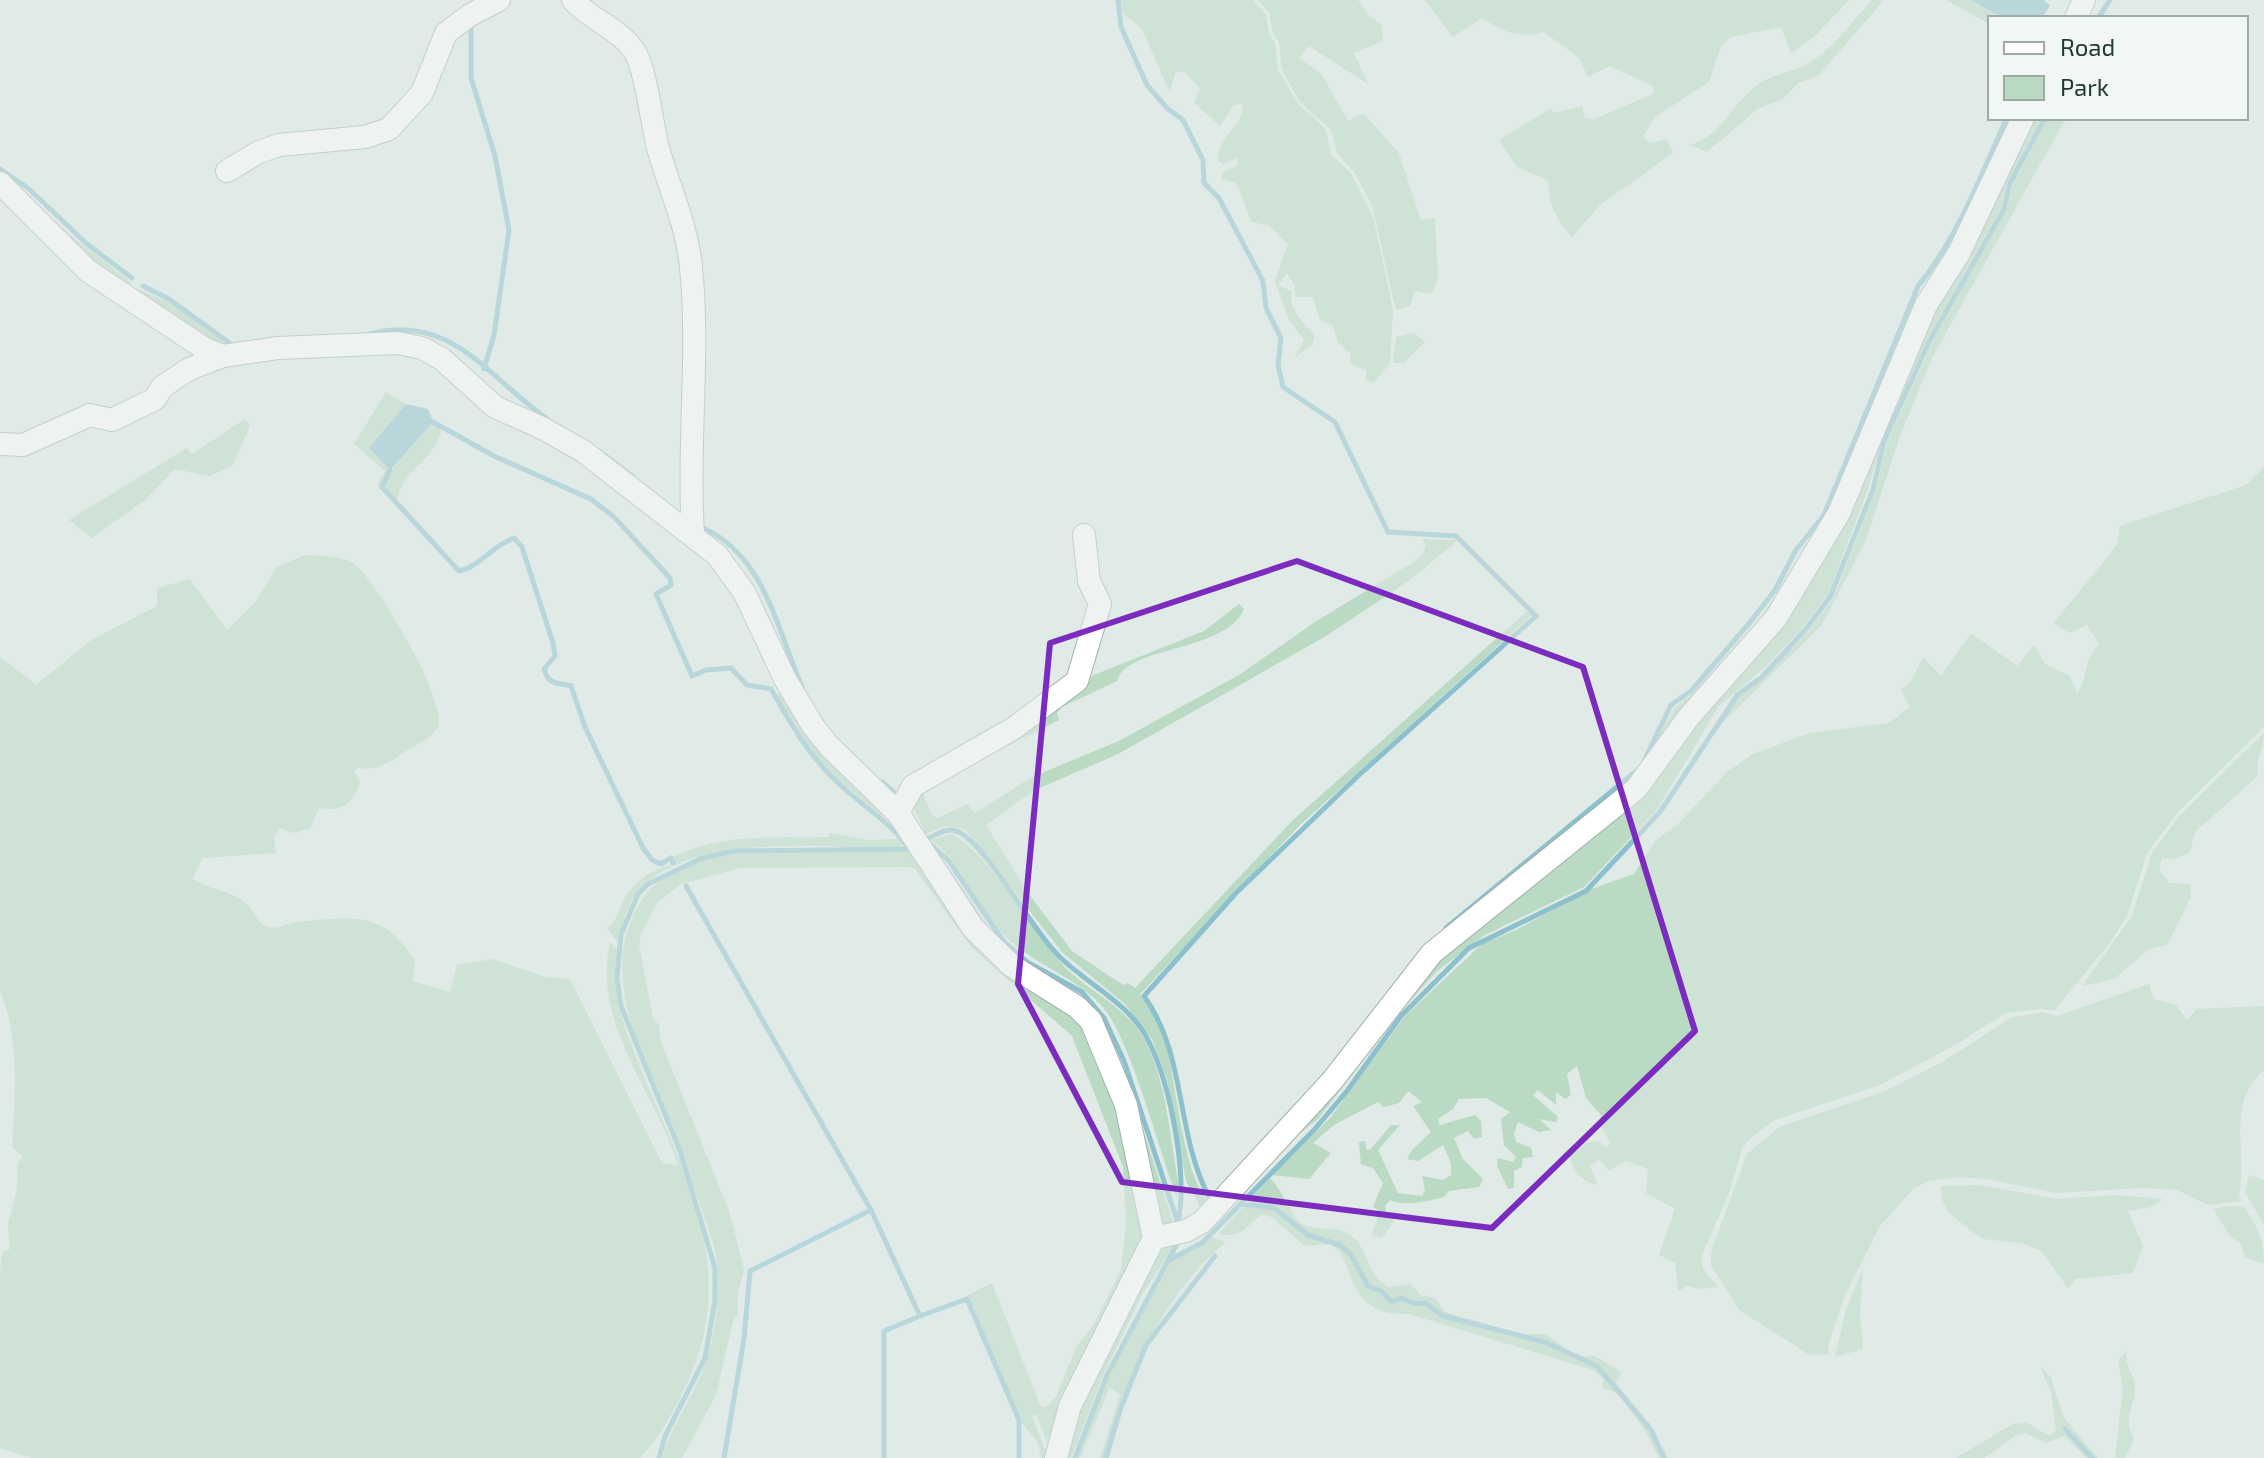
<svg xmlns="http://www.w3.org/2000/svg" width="2264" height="1458" font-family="'Exo 2',sans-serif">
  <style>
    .green { fill: #badac4 }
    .water { fill: #8bc0cc }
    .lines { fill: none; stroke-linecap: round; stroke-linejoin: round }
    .stream { stroke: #8bc0cc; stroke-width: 5 }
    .minor-casing { stroke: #a3b1ad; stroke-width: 24 }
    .minor { stroke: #fff; stroke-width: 22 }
    .marked { fill: none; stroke: #7b2cbf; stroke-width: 6; stroke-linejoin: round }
  </style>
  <rect width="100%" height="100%" fill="#e0eae6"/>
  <path class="green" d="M1121 0H1253L1266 15 1269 35 1275 43 1278 70 1300 106 1325 128 1332 156 1351 173 1374 220 1393 311 1390 363 1374 383 1366 380V370L1351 364 1350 353 1338 343 1333 325 1320 320 1313 297H1296L1294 284 1287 273 1278 285 1291 291C1289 310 1302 322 1315 335L1312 345 1295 357 1304 340 1288 318 1275 281 1288 244 1268 225 1251 222 1239 188 1235 183 1221 179 1222 173 1238 165V158L1223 164 1218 161C1219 133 1242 130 1243 104L1234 105 1220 126 1194 103 1200 89 1184 71 1175 73 1170 93 1142 29 1123 13Z
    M1258 0H1358L1369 15 1381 24 1383 41 1354 53 1368 84 1309 46 1299 58 1322 75 1348 121 1363 113 1399 153 1421 220 1435 218 1438 279 1431 294 1415 291 1410 306 1396 310 1372 205 1354 171 1338 155 1331 130 1301 103 1289 83 1282 69 1279 42 1273 33 1269 13Z
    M1425 0H1849L1816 35 1791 53 1781 27 1731 37 1721 46 1709 82 1655 117 1643 136 1650 143 1667 139 1673 153 1600 205 1572 237C1557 220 1547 203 1549 181L1517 167 1499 140 1550 109 1555 113 1582 106 1585 118 1594 119 1653 94V86L1610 66 1588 77 1579 58 1544 32C1518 39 1504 32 1482 18L1453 37Z
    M1872 0H1884L1819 75 1797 84 1783 99 1759 108 1707 152 1690 145C1722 135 1729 108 1754 88 1768 76 1783 74 1799 68 1827 57 1852 22 1872 0Z
    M1946 0H1971L2003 18H1990V24Z
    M2011 118H2020L1918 314 1876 409 1838 508 1783 600 1688 712 1633 786 1437 944 1330 1078 1204 1214 1186 1181 1167 1080 1152 1039 1125 1004 1062 952 965 829 944 826 926 834 909 798 917 787 1017 731 1094 675 1204 631 1239 604 1244 609C1225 653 1127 645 1117 681L1062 707 1057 713 1059 720 925 788 924 797 932 815 938 818 967 804 975 813 1032 777 1119 741 1239 675 1315 622 1412 563 1423 554 1426 546 1422 539 1458 540 1410 580 1326 636 1118 754 1035 790 986 825 1028 893 1072 951 1123 985 1128 983 1135 988 1292 821 1527 611 1532 615 1299 826 1140 994C1147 1004 1157 1014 1161 1025 1175 1063 1182 1184 1211 1203L1332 1071 1424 953 1470 909 1634 777 1675 708 1695 691 1763 615 1836 499 1915 301 1967 214Z
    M2030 118H2042L2006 185 2002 206 1928 338 1882 441 1868 489 1828 594 1802 628 1765 667 1719 706 1656 811 1584 887 1485 935 1437 971 1398 1014 1318 1119 1294 1138 1193 1239 1174 1246 1143 1293 1104 1373 1071 1458H1062L1069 1427 1140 1283 1163 1245 1193 1231 1404 989 1617 813 1778 621Z
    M2048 118H2066L1932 358 1900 436 1866 540 1822 625 1717 728 1739 695 1762 679 1805 635 1833 599 1876 490 1887 442 1935 337 2007 207 2013 184Z
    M8 177 69 234 132 283 127 290 85 262Z
    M137 289 171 303 235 350H221L131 296Z
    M1414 333 1425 342 1404 363H1393L1396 337Z
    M386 392 406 404 370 448 389 469 380 489 377 484 385 471 354 444Z
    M245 419 250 426 233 465 210 476 175 469 145 500 92 538 69 520 187 448 192 454Z
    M432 423 441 429C437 461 403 466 397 502L384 486 400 456Z
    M2264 467V727L2178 812 2147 853 2127 916 2108 945 2054 1011 2041 1009 2006 1013 1955 1045 1880 1085 1775 1120 1754 1135 1743 1146 1729 1193 1701 1257 1703 1269 1718 1287 1700 1289 1687 1286 1678 1291 1675 1263 1659 1255 1675 1209 1646 1193 1648 1169 1626 1161 1609 1171 1599 1159 1590 1166 1598 1185C1581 1182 1575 1172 1569 1157L1588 1142 1598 1141 1607 1148 1610 1143 1600 1124 1601 1115 1586 1098 1577 1066 1567 1074 1571 1095 1565 1099 1556 1092V1105L1538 1090 1533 1095 1558 1117 1556 1122 1539 1119 1551 1130 1539 1132 1518 1122 1514 1133 1516 1142 1531 1148 1533 1157 1523 1158 1522 1167 1514 1171V1188L1508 1189 1497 1166 1498 1158 1513 1162 1516 1157 1504 1145 1501 1119 1510 1112 1486 1098 1459 1099 1453 1109 1438 1119 1440 1125 1475 1115 1481 1121 1482 1137 1474 1139 1468 1131 1454 1138 1463 1159 1483 1179 1479 1187 1449 1191 1444 1197C1429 1201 1403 1207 1390 1200L1385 1206 1387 1215 1395 1220 1382 1238 1372 1234 1380 1211 1373 1207 1383 1183 1373 1168 1361 1164 1359 1142 1365 1141 1366 1149 1370 1150 1391 1125H1400L1378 1150 1398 1193 1422 1196 1425 1190 1422 1176 1443 1180 1451 1175V1163L1443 1145 1418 1161 1407 1159 1412 1150 1431 1132 1413 1106 1422 1102 1408 1091 1399 1103 1384 1107 1378 1102 1334 1125 1313 1143 1331 1153 1309 1179 1272 1175 1330 1118 1405 1016 1482 944 1518 929 1591 889 1634 874 1655 841 1680 822 1728 771 1753 754 1809 733 1889 723 1910 707 1901 690 1911 681 1923 657 1941 676 1971 633 2017 666 2034 645 2045 664 2070 676 2077 693C2089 681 2081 664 2099 644L2087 625 2069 633 2054 623 2117 545 2120 526 2246 485Z
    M305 555C321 556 346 555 358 567 378 586 451 705 437 728 430 740 414 745 403 753 389 763 376 771 358 768L354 772 360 781C354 804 342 812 319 808L310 829 293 833 280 828 274 837 276 853 202 858 193 879C210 891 233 890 248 905 255 912 257 924 268 927 277 929 289 923 298 922 353 917 383 910 415 961L412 981 450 992 457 965 493 959 545 977 570 979 662 1163 678 1165C655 1091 592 1025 610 942L617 950 616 986 620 1011C657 1137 750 1244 688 1381 675 1410 661 1435 640 1458H32L0 1448V1275L2 1252 10 1249 8 1224 17 1189 18 1164 22 1156 12 1147C15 1096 20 1038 0 991V657L36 685 91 640 157 606V588L190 579 227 630 255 602 277 567Z
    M783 687 887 811 893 824 838 780 815 755 777 696Z
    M2264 733C2264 749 2255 759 2258 776L2195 832 2190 852 2176 859 2162 858 2159 869 2169 883 2191 884 2190 899 2167 945 2149 949 2114 979 2082 986 2132 916 2152 853 2181 814Z
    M830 833 869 840 898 839 904 848C830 849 697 831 642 887 628 900 622 925 617 942L607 928C616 922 617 916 621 906 632 881 651 870 675 864L673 857C723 832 775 839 829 837Z
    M950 834C981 844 1033 929 1057 958 1082 990 1126 1004 1146 1042 1167 1085 1170 1139 1179 1186L1177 1197C1159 1152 1130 1034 1100 1004 1072 975 1030 963 1002 933 975 904 962 865 932 840Z
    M923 840 949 869 998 941 1102 1021 1121 1062 1176 1231 1163 1229 1104 1033 990 941Z
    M915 850 937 886 1087 1026 1107 1071 1146 1232 1051 1453 1036 1414 1032 1416 1048 1458H1041L1038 1443 1021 1421 968 1295 992 1283 1040 1405 1045 1408 1056 1397 1076 1347 1094 1324 1121 1270 1126 1223 1123 1167 1072 1036 971 947 915 869 909 867 740 868 681 884 657 903 641 934 639 945 653 1018 659 1025 661 1042 729 1211 744 1270 738 1293V1316L734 1317 716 1395 682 1458H662C670 1430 686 1408 698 1381 714 1347 720 1306 718 1269 717 1251 710 1233 704 1216 679 1135 597 1002 630 923 650 873 685 862 735 854Z
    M2149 984 2154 999 2176 1005 2187 1020 2197 1009 2264 1006V1070C2225 1104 2248 1154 2239 1195L2242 1201 2209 1205 2177 1190 2142 1188 2056 1193 1987 1179 1958 1177 1929 1181 1914 1188 1880 1226 1846 1293 1829 1341 1828 1355 1808 1354 1739 1310 1711 1265V1252L1747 1154 1779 1127 1885 1091 1944 1061 2010 1018 2043 1012 2057 1016Z
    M2249 1175 2264 1180V1225L2245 1192Z
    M1270 1178C1283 1191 1291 1216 1301 1223 1318 1234 1343 1222 1358 1242 1370 1259 1369 1276 1388 1287L1411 1284 1420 1295 1435 1298 1445 1312 1521 1334H1546L1577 1357 1595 1356 1622 1372 1616 1383 1650 1424 1668 1458H1659L1646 1432 1618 1393 1603 1388V1379L1593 1370 1409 1314C1338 1317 1359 1253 1329 1245 1321 1243 1311 1247 1303 1245L1273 1218 1263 1214C1248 1224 1239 1241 1219 1233Z
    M1979 1185 2058 1199 2116 1195 2163 1199 2151 1207 2128 1211 2143 1246 2133 1273 2076 1279 2068 1288 2041 1251 2022 1243 1982 1239 1950 1214 1943 1202 1940 1186Z
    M2229 1206 2244 1207C2257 1227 2264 1238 2264 1263L2245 1258 2241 1244 2230 1236 2213 1209Z
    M1212 1237 1226 1242C1160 1297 1127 1378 1105 1458H1100L1120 1395 1110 1387 1080 1458H1077L1108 1376 1171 1261Z
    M1863 1268 1860 1313 1863 1349 1835 1357 1846 1310Z
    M2127 1351C2124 1364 2132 1371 2134 1382 2139 1406 2120 1412 2134 1439L2125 1458H2115L2123 1389 2118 1360Z
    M2040 1367 2051 1377 2063 1417 2098 1458H2086L2064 1436 2046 1443 2026 1433 2016 1435 1984 1458H1956L2013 1424 2026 1422 2049 1436 2056 1431 2051 1392Z"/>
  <path class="water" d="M1971 0H2043L2050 5 2042 18H2003Z
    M406 404 428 409 433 422 390 470 369 448Z"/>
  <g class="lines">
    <path class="stream" d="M1118 0 1121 27 1147 85 1168 109 1183 120 1203 160 1204 183 1219 198 1263 281 1266 308 1281 338 1278 365 1283 387 1335 422 1388 532 1456 536 1536 616 1358 776 1237 892 1144 996C1187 1056 1175 1132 1209 1197L1214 1194
      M2098 18 2110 0
      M471 23V78L495 156 509 230 494 335 484 369
      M0 169 28 188 87 244 132 278
      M143 286 169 299 235 347
      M370 334C450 312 488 377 546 418
      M433 422 494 456 591 499 614 517 670 578 671 585 656 594 692 676 706 670 731 668 747 685 771 689C790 722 809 756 837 782 861 805 887 819 907 846
      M599 451 632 476
      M390 470 382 487 459 571C479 567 492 546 514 538L522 547 553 643 555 656 544 669C549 686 557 682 571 686L585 727 643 848 652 860 661 864 671 858 673 863
      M698 526C764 551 777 629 802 687
      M1644 761 1671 705 1691 691 1752 620 1775 590 1796 550 1824 515 1918 286C1959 236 1980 176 2007 118
      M882 782 898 796
      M925 840C936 835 947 826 959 832 990 849 1032 932 1063 960 1092 987 1133 1006 1150 1044 1171 1088 1188 1176 1178 1222
      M930 844 948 860 1004 942 1027 962 1082 992 1104 1018 1124 1061 1178 1223
      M686 886 871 1210 920 1316 884 1331V1458
      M1446 928 1635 772
      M1241 1204 1274 1208 1308 1235 1340 1245 1351 1255 1368 1286 1381 1291 1392 1302 1401 1298 1416 1304 1425 1303 1443 1316 1545 1342 1597 1366 1651 1430 1664 1458
      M1169 1260 1202 1243 1314 1130 1347 1091 1401 1016 1469 948 1586 891 1660 812 1738 694 1761 678 1805 630 1830 597 1873 490 1884 441 1930 340 2004 209 2010 183 2045 118
      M920 1316 967 1299 1019 1420V1458
      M2065 1429 2092 1458
      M659 1458 665 1436 705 1358 715 1301V1268L680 1151 621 1006 617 978 621 934 638 894 648 884 702 858 735 851 909 849
      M724 1458 744 1339 750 1271 871 1210
      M1075 1458 1107 1375 1178 1242
      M1106 1458 1120 1410 1146 1345 1215 1256"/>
    <g class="minor-casing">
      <path id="minor" d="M573 0C591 21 624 30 637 56 646 74 652 122 657 144 668 186 687 224 691 267 700 356 687 445 693 534
        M2076 18 2084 0
        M227 171 259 152 279 145 365 137 389 129 422 93 446 33 470 15 499 0
        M0 183 88 271 205 349 223 356 278 348 398 343 422 348 442 359 495 407 542 428 583 451 717 555 744 592 785 679 813 726 829 746 898 813 973 928 1012 966 1077 1007 1091 1021 1126 1105 1154 1238 1070 1406 1056 1458
        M0 444 23 445 90 415 112 420 155 399 162 387 189 369 223 356
        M898 813 913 786 1014 728 1077 681 1100 604 1089 581 1084 535
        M1154 1238 1186 1231 1202 1222 1332 1081 1432 953 1636 789 1688 718 1776 618 1839 513 1926 305 1959 253 2023 118"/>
    </g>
    <use href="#minor" class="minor"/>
  </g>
  <path d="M0 0H2264V1458H0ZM1297 561 1583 667 1695 1031 1492 1228 1122 1182 1018 984 1050 643Z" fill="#e0eae6" fill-opacity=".55" fill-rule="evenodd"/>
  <path class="marked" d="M1297 561 1583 667 1695 1031 1492 1228 1122 1182 1018 984 1050 643Z"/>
  <rect x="1988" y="16" width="260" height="104" fill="#f0f7f4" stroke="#9eaba7" stroke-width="2"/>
  <rect x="2004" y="42" width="40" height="12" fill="#ffffff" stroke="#9eaba7" stroke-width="2"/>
  <text x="2060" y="56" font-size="24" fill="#223934">Road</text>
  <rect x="2004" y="76" width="40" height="24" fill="#badac4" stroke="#9eaba7" stroke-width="2"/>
  <text x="2060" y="96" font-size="24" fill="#223934">Park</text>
</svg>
